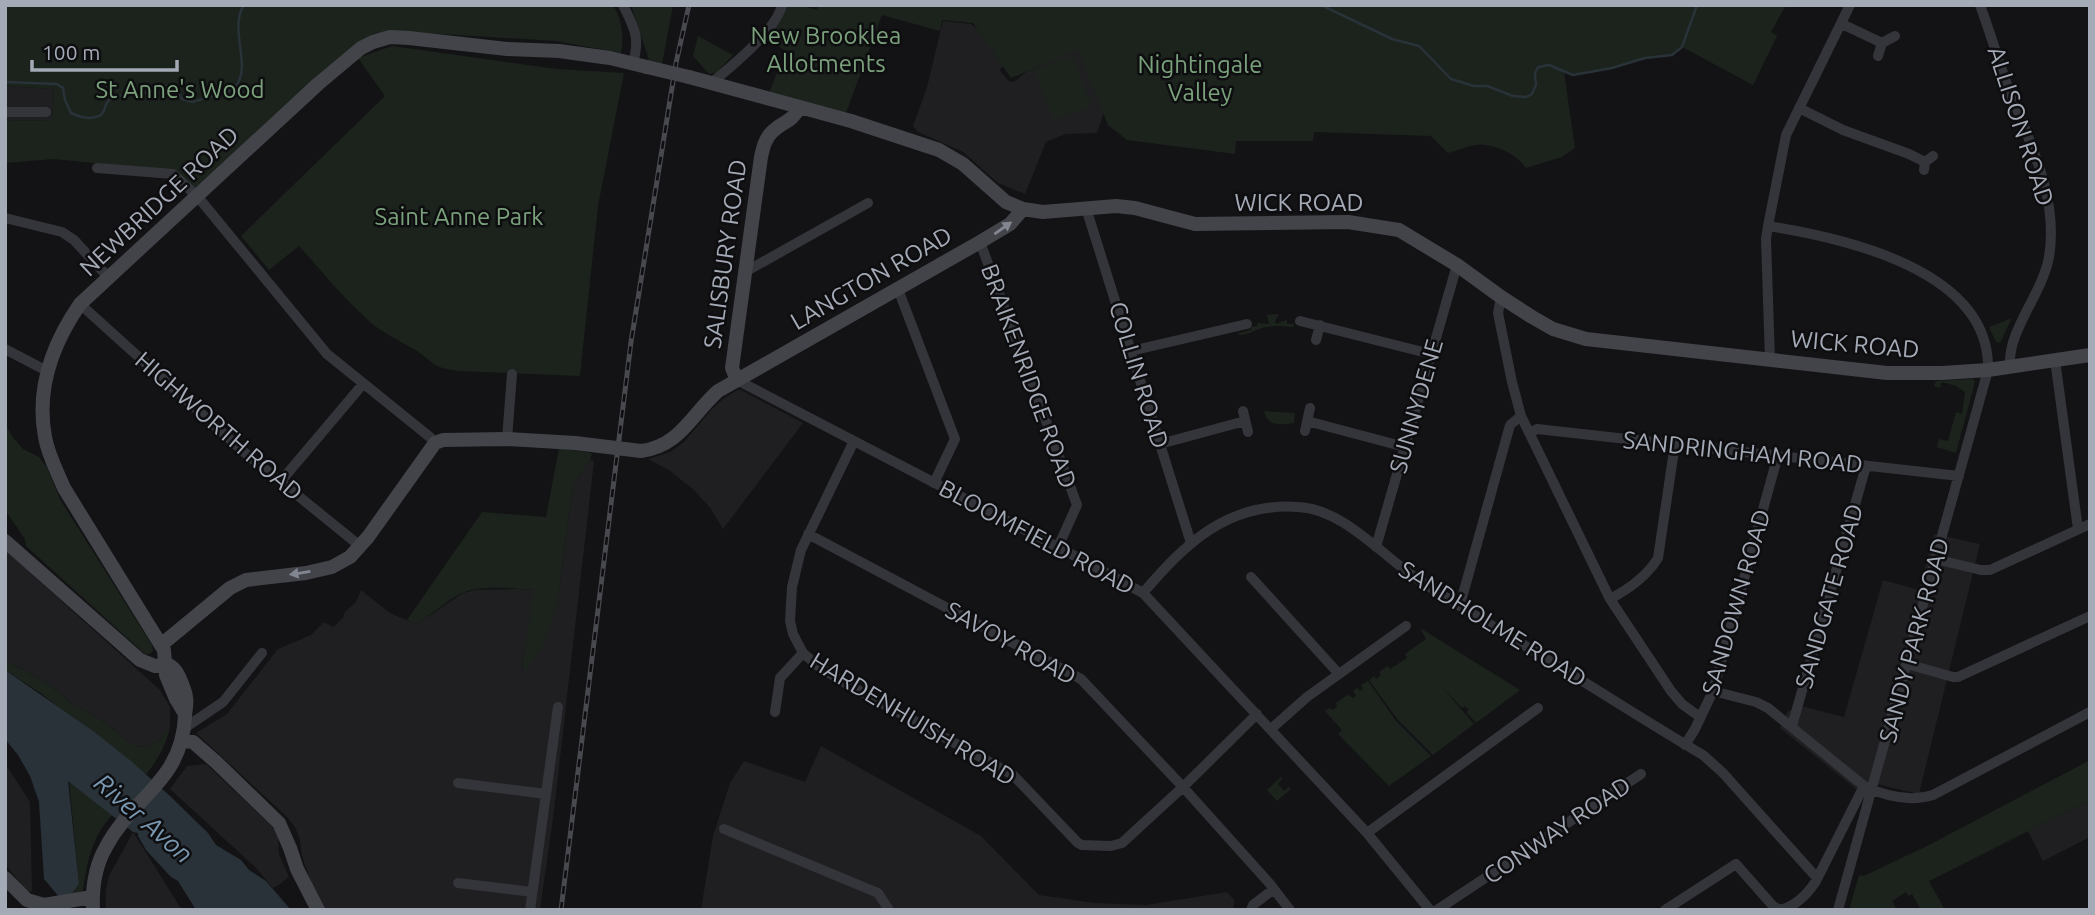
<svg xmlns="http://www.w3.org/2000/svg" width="2095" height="915" font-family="Ubuntu,sans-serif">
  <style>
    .built { fill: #1f1f22 }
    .green { fill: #1b231c }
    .water { fill: #293239 }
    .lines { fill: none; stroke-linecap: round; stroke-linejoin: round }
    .stream { stroke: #293239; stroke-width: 2.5 }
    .street { stroke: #34353a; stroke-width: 10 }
    .secondary { stroke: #42444a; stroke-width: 14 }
    .rail-casing { stroke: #47494f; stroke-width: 5 }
    .rail { stroke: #0e0e10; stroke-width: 2.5; stroke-dasharray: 8; stroke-linecap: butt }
    .secondary-bridge { stroke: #42444a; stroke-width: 14 }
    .oneway { fill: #828690 }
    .labels { text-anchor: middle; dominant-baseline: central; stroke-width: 5; stroke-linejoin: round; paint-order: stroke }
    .park-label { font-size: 24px; fill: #7aa17c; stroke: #0e0e10 }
    .street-label { font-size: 24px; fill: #a4aab6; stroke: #0e0e10 }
    .water-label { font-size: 26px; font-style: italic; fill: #7a98b2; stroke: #0e0e10 }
  </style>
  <rect width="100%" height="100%" fill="#131315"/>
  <path class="built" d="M943 21 971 24 1015 58 999 70 1010 82 1015 81 1026 72 1092 42 1105 109 1097 133 1066 134 1046 142 1025 194 998 183 963 152 918 132 913 126 927 87Z
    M5 86 54 89 52 120 5 121Z
    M739 389 803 423 723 529 711 509 695 491 669 470 648 459 670 452 684 442 711 410 723 399Z
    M590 460 594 461 554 811 540 910H325L312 885 302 856 300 840 295 827 286 816 196 733 227 714 278 649 311 635 324 622 333 627 343 618 345 612 356 602 361 590 390 613 413 623 421 621 463 593 475 590 519 589 535 590 522 668 526 670 557 604 573 486Z
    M1934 534 1980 544 1919 794 1872 783 1856 789 1780 728 1788 711 1805 707 1844 717 1883 580 1919 590Z
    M5 550 160 690 170 707V727L158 742 146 747 135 746 97 717 73 704 44 681 5 660Z
    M821 746 981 836 1039 895 1094 903 1146 905 1227 892 1235 901 1233 910H701L713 836 730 783 744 761 805 782Z
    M5 763 30 802 32 891 27 892 5 864Z
    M206 764 274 828 278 837 279 854 289 877 280 884 273 888 256 868 170 789 187 766Z
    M2090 800V837L2043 861 2028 831Z
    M133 832 182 910H106V890L109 876Z"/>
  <path class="green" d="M5 5H613C622 18 624 38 621 53L556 41 392 31 374 34 365 40 194 189 161 170 54 159 5 163V121L52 120 54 89 5 86Z
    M631 5H673L662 64 649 60Z
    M787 5H799L817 10 818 5H1786L1771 32 1777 36 1753 85 1682 47 1672 55 1645 58 1612 68 1573 75 1564 72 1575 148 1562 157 1526 168C1517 154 1493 143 1476 145 1466 146 1457 151 1448 153L1431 136 1314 132 1313 141H1236L1235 154 1127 140 1108 125 1078 50 1011 78 973 23 942 20 940 31 882 15 846 113 769 93 786 51 765 38 782 19Z
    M698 36 733 55 716 73 709 74 693 56Z
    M392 46 557 69 624 73 598 206 580 376 460 371C429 368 435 361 412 348 396 339 379 331 366 318 342 297 321 270 299 246L269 270 241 236 385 96 358 58Z
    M1072 56 1092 105 1054 120 1034 70Z
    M1279 314 1275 321 1276 324 1287 320V324H1294L1293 327C1284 326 1271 325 1262 328 1253 331 1248 335 1239 335L1238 333 1251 330V327L1257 326V323L1269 324 1267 315Z
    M2012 318 2000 343 1996 342 1989 327Z
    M1973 379 1975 382 1956 453 1937 447 1939 439 1948 441 1956 412 1962 414 1965 392 1956 386 1942 382 1940 388 1934 386 1936 381Z
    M1264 411 1295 413 1294 423C1280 425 1268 427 1264 411Z
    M5 424 12 436 23 449 39 457 46 466 61 501 152 645 153 651 150 654H145L26 546 25 539 5 510Z
    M559 448 592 453 590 460 573 486 557 604 545 641 526 671 522 668 534 590C516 588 479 585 462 593 448 600 434 612 421 621L413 623 407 620 482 512 546 517Z
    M1420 628 1520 690 1476 723 1466 712 1469 710 1465 706 1462 708 1441 686 1474 724 1433 755 1398 720 1369 680 1374 676 1376 679 1381 675 1379 672 1388 666 1390 669 1407 658 1405 654 1426 639Z
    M5 660 44 681 73 704 97 717 135 746 146 747 158 742 170 727C166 746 157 760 146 775L39 692 5 670Z
    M1368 681 1396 721 1431 756 1389 786 1338 734 1342 730 1325 711 1330 708 1332 710 1337 707 1336 703 1347 695 1354 698 1356 695 1353 691 1357 688 1360 691 1363 688 1361 685Z
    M2090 760V800L1929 881 1945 910H1921L1912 894 1908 896 1906 892 1892 901 1897 910H1881L1880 908 1876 910H1849L1859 875 1864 876 1931 844Z
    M1281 777 1282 779 1278 784 1284 791 1289 787 1291 789 1277 801 1267 790Z
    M69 781 113 814C92 836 87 862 83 891L70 896 79 884Z"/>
  <path class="water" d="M5 670 93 731 131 761 170 796 208 833 216 845 241 860 249 870 266 881 291 910H196L178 881 171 877 146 850 138 836V833L133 832 68 781 79 884 70 896 71 910H62L60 898 44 879 39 802 30 776 18 755 5 739Z"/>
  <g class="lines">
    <path class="stream" d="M1321 5 1392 39 1419 46 1451 79 1474 86H1487L1513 96 1526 97 1532 94 1536 85 1535 73 1538 67 1549 65 1573 75 1612 68 1645 58 1672 55 1682 47 1697 5
      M5 82 57 84 63 88 65 100 71 113C80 117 89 120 99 116 107 113 103 102 111 99 120 94 129 95 139 94 157 93 169 73 182 99L193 102C204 97 227 95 235 87 253 67 228 29 244 5"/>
    <path class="street" d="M623 5C635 29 640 37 633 64
      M1980 5C1990 32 1998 60 2008 87 2029 141 2059 197 2049 257 2042 295 2007 331 2010 367
      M1842 24 1882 43
      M1878 56 1882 43 1895 36
      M711 83C731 67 777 29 782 5
      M1799 108 1843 130 1909 154 1925 162
      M5 112H46
      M97 168 173 174 198 197 327 354 431 438 435 443
      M1924 170 1925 162 1933 156
      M1086 208 1191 543
      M5 218 62 232 74 240 108 277
      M1768 226 1786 135 1850 5
      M980 242 1077 505 1058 547
      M745 272 868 203
      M898 289 955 439 934 483
      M1501 297 1498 313 1512 382 1521 416 1610 599 1671 691 1682 704 1700 717
      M80 304 244 452 360 546
      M1300 321 1431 354
      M1316 340 1320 325
      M5 349 47 371
      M1131 351 1247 324
      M1770 360 1766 239 1768 226C1844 238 1991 270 1988 370L1838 910
      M2055 360 2078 529
      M737 380 1075 556 1143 593 1367 833 1430 910
      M1243 411 1248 432
      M1307 421 1405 447
      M1305 431 1310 408
      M1529 433 1537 429 1959 476
      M507 439 512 374
      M854 441 801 550 792 587 790 621 793 634 803 653 818 666 847 684 1013 775 1078 843 1082 845 1111 846 1122 843 1183 787 1257 714
      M1160 444 1245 421
      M281 481 363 384
      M808 534 1081 679 1183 787 1270 884 1290 910
      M1376 547 1457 265
      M1935 559 1981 570H1990L2090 524
      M1251 577 1338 673
      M1143 593C1185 544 1227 502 1298 507 1344 509 1382 556 1419 580 1460 607 1503 632 1545 658 1598 690 1650 724 1703 755L1723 773 1817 878
      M1610 599C1629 589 1647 576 1658 558L1675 444
      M1460 605 1510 425 1521 416
      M1907 664 1953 677H1958L2090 616
      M1713 691 1756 702 1768 708 1864 786C1885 796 1910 802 1933 795L2090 712
      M775 712 780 678 803 653
      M1792 726 1866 466
      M186 727 223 702 262 653
      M1271 729 1307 697 1406 626
      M1685 745 1695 729 1713 691 1778 455
      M458 783 546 794
      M724 829 878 893 889 910
      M1367 833 1538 708
      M458 883 532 892
      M530 910 558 707
      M1251 910 1253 905 1274 889
      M1437 910 1641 774
      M1665 910 1736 864 1773 906 1780 910C1796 906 1807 895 1816 881L1864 786"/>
    <path class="secondary" d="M689 77 851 121 939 150 963 164 1006 202 1023 209 1043 212 1116 206 1135 208 1195 224 1348 222 1399 230 1457 265 1501 297 1532 317 1553 329 1586 339 1887 373H1942L1988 370 2090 355
      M737 380 732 368 761 157C763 148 765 138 773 131 784 120 790 124 799 108
      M641 451C680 446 691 415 718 391L980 242 1010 224 1023 209
      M5 541 140 660 155 666 166 664
      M161 645 230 588 246 580 306 573 332 567 350 557 368 537 435 443 443 440 507 439 575 443
      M185 714 176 699 166 675 164 650 64 488C57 471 48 455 45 437 36 389 53 343 80 304L318 84 361 48 373 42 390 37 409 38 507 49 559 51 610 58 647 67
      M183 741 193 742 216 762 279 823 290 848 297 869 318 910
      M5 878 27 900 44 905 92 897
      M93 910C92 888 95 866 106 847 133 796 182 782 185 716 186 706 188 699 184 689 180 679 177 667 166 664"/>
    <g class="rail-casing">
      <path id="rail" d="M561 910 631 342 676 63 689 5"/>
    </g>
    <use href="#rail" class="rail"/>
    <path class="secondary-bridge" d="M647 67 689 77
      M575 443 641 451"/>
  </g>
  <defs><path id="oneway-solid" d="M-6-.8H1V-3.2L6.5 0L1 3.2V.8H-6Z" transform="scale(1.75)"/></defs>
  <g class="oneway">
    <use href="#oneway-solid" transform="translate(1003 228) rotate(-35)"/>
    <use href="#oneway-solid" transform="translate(300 573) rotate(171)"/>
  </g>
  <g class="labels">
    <g class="park-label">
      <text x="826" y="35">New Brooklea<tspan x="826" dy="28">Allotments</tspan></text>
      <text x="1200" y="64">Nightingale<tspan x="1200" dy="28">Valley</tspan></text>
      <text x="180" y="89">St Anne's Wood</text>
      <text x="459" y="216">Saint Anne Park</text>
    </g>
    <g class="street-label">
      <text transform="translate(2021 126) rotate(72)">ALLISON ROAD</text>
      <text transform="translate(159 201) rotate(-43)">NEWBRIDGE ROAD</text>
      <text x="1299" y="202">WICK ROAD</text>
      <text transform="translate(725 254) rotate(-82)">SALISBURY ROAD</text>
      <text transform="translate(871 278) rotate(-30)">LANGTON ROAD</text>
      <text transform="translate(1855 344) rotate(5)">WICK ROAD</text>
      <text transform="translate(1139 375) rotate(73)">COLLIN ROAD</text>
      <text transform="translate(1029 376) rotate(70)">BRAIKENRIDGE ROAD</text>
      <text transform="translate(1416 406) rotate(-74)">SUNNYDENE</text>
      <text transform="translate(219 426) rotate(41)">HIGHWORTH ROAD</text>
      <text transform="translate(1743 452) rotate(6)">SANDRINGHAM ROAD</text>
      <text transform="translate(1037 537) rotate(28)">BLOOMFIELD ROAD</text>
      <text transform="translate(1829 596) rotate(-74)">SANDGATE ROAD</text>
      <text transform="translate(1736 602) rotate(-74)">SANDOWN ROAD</text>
      <text transform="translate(1493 624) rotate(32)">SANDHOLME ROAD</text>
      <text transform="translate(1914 640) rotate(-75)">SANDY PARK ROAD</text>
      <text transform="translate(1011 643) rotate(29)">SAVOY ROAD</text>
      <text transform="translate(913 719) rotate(31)">HARDENHUISH ROAD</text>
      <text transform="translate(1557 830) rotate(-34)">CONWAY ROAD</text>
    </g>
    <g class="water-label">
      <text transform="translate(144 818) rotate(41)">River Avon</text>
    </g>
  </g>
  <rect width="2095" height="915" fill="none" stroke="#a4aab6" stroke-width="14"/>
  <path d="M32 60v10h145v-10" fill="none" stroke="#a4aab6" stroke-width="3.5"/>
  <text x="42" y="60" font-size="21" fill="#a4aab6" stroke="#0e0e10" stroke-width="5" paint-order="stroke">100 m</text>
</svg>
